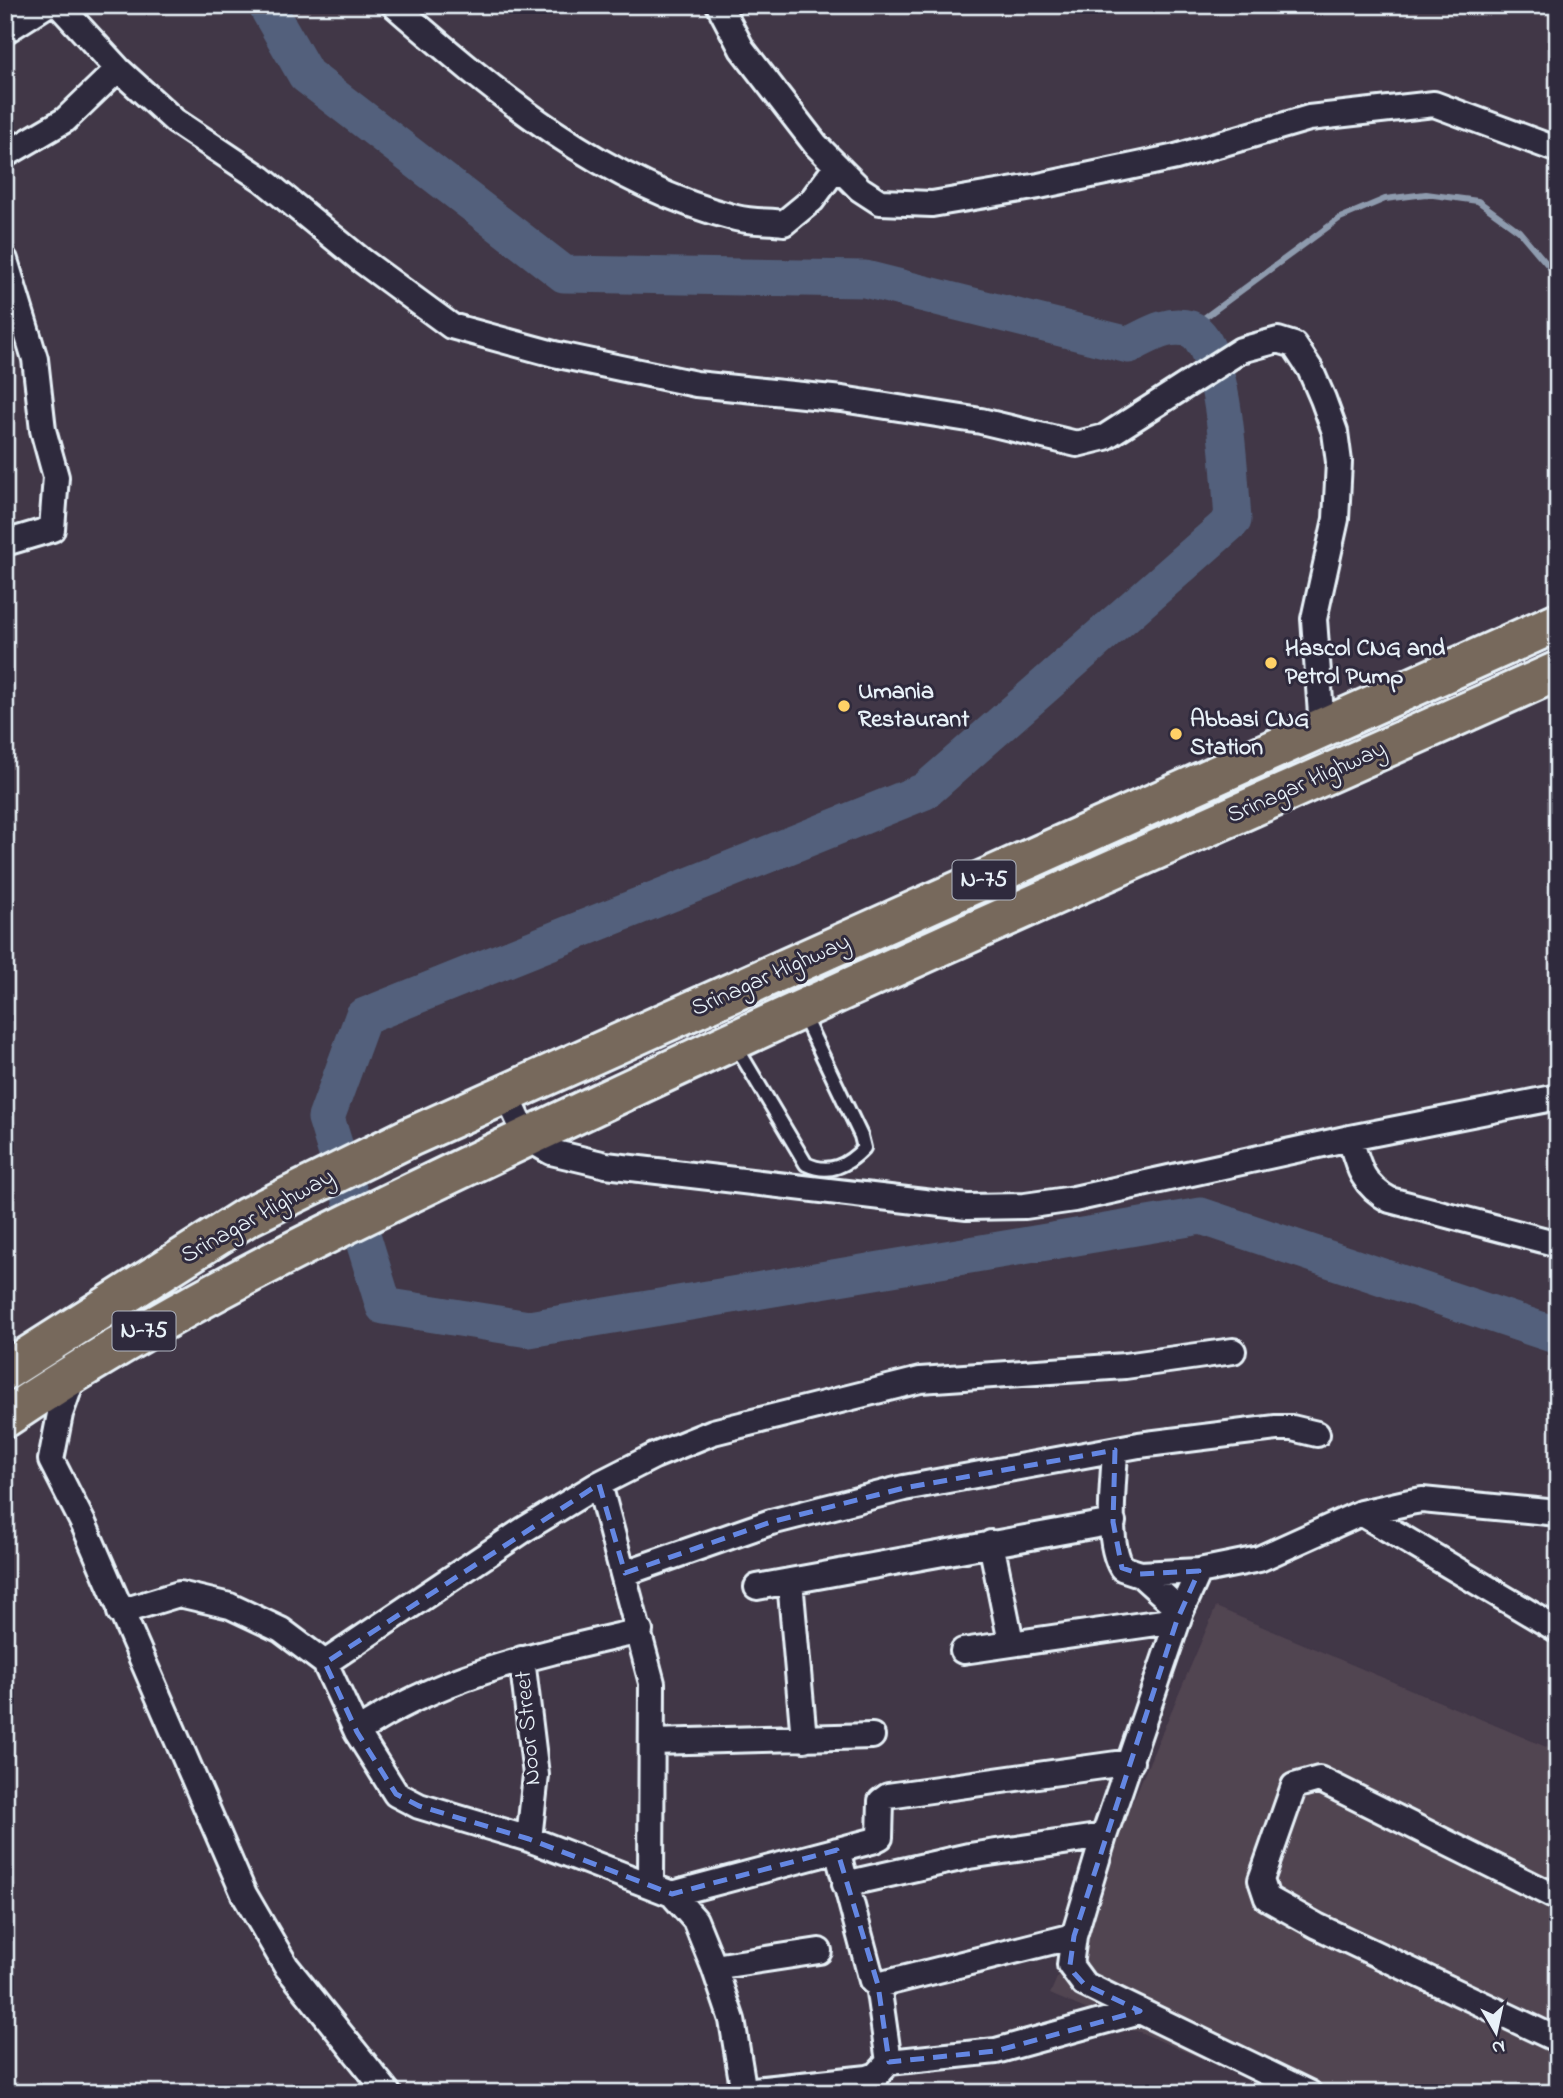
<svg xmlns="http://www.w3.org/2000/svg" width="1563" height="2098" font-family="'Indie Flower',sans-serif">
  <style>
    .built { fill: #514451 }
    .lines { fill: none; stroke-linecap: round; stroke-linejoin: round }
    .stream { stroke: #8e9bae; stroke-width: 6 }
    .river { stroke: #52617c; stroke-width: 37 }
    .lane-casing { stroke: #e8f1f8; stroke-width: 18 }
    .street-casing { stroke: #e8f1f8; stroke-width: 30 }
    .highway-casing { stroke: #e8f1f8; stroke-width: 44 }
    .lane { stroke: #2f2a3d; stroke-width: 12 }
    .street { stroke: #2f2a3d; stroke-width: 24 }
    .highway { stroke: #77695c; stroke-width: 38 }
    .marked { fill: none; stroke: #6487e3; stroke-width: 5; stroke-dasharray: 14 9; stroke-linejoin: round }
    .poi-dot { fill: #ffd166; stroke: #2f2a3d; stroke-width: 2.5 }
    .labels { text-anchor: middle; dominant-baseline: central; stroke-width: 6; stroke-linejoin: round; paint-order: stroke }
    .shield { fill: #2f2a3d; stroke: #b0b5c0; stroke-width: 2 }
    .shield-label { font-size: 23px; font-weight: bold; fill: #e8f1f8 }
    .poi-label { font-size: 24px; font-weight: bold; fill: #e8f1f8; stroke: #2f2a3d; text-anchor: start }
    .street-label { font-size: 24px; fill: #e8f1f8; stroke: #2f2a3d }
  </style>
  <rect width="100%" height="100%" fill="#413747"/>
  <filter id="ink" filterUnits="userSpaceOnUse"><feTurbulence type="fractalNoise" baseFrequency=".0143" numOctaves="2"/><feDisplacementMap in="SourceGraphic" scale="14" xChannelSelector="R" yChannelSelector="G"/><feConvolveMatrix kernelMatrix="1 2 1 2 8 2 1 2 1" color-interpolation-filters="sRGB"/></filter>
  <g filter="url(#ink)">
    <path class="built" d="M1216 1607 1558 1752V2093H1283L1050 1994Z"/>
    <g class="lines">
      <path class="stream" d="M1189 329 1340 218 1385 199 1426 194 1478 201 1519 231 1558 277"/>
      <path class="river" d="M266 5 306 75 564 274 865 279 1129 345C1148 336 1168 322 1190 329 1226 342 1230 485 1233 520L925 791 363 1017 326 1118 384 1306 529 1329 1201 1216 1558 1336"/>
      <g class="lane-casing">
        <path id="lane" d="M734 1043 806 1164C829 1175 847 1166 864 1148L861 1136 802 1013"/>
      </g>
      <g class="street-casing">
        <path id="street" d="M59 5 118 69 175 121 262 179 361 260 451 326 554 354 696 384 842 399 981 421 1077 444 1105 437 1241 350 1278 340 1294 345 1310 369 1323 399 1335 432 1339 462 1336 519 1314 619 1322 728
          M394 5C494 92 604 185 736 218 751 222 769 221 784 223L812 200 837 166
          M719 5 742 49 816 145 860 189 880 202 932 204 1039 186 1176 157 1309 118 1434 104 1558 150
          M5 31 46 5
          M5 155 65 120 118 69
          M5 260 35 359 43 430 56 477 52 529 5 543
          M506 1093 527 1138 551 1152 606 1165 967 1207 1025 1206 1074 1199 1350 1138 1558 1097
          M1350 1138C1358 1166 1362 1185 1390 1200L1558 1244
          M75 1372 60 1414 51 1460 84 1525 244 1894 286 1966 388 2093
          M1115 1450C1114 1482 1105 1540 1122 1568L1140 1574 1181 1611 1104 1836 1074 1936 1070 1965 1084 1984 1309 2093
          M599 1484 652 1683 651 1884
          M1361 1513 1558 1630
          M991 1543 1011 1642
          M625 1573 771 1522 904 1488 1139 1445 1276 1428H1292L1317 1434
          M1140 1574 1199 1571
          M790 1581 804 1739
          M757 1587 1113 1522
          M1181 1611 1199 1571 1259 1559 1361 1513 1410 1502 1422 1500 1558 1513
          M120 1612 179 1594 230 1606 281 1630 325 1663 357 1732 396 1794 419 1806 529 1839 672 1894 695 1920 714 1967 732 2020 744 2093
          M963 1651 1177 1620
          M522 1659 536 1775 529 1839
          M325 1663 525 1529 599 1484 654 1456 713 1432 920 1380 1125 1366 1233 1351
          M357 1732C442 1674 541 1654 640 1631
          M652 1742 872 1736
          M837 1850 872 1981 878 1985 1074 1936
          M845 1884 969 1856 1104 1836
          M672 1894 872 1841 880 1837 881 1801 888 1796 1131 1762
          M1558 1898 1319 1779 1294 1786 1261 1880 1267 1898 1317 1926 1558 2040
          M714 1967 819 1951
          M878 1985 889 2062
          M744 2091 868 2078 877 2075 889 2062 996 2051 1140 2011"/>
      </g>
      <g class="highway-casing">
        <path id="highway" d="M5 1371 247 1217 410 1137 1558 622
          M5 1418C192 1292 399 1198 602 1102 918 953 1239 814 1558 671"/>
      </g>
      <use href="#lane" class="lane"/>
      <use href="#street" class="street"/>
      <use href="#highway" class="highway"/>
    </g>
  </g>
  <path class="marked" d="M1115 1450 1113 1522 1122 1568 1140 1574 1199 1571 1177 1620 1074 1936 1070 1965 1074 1973 1084 1984 1140 2011 996 2051 889 2062 878 1985 837 1850 672 1894 529 1839 419 1806 396 1794 357 1732 325 1663 599 1484 625 1573 771 1522 904 1488Z"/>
  <g class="poi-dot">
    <circle cx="1271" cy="663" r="7"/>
    <circle cx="844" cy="706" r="7"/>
    <circle cx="1176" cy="734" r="7"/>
  </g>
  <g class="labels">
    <g class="shield">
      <rect x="952.5" y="860.5" width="63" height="39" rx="5"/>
      <rect x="112.5" y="1311.5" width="63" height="39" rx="5"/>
    </g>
    <g class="shield-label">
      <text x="984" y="880">N-75</text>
      <text x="144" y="1331">N-75</text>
    </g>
    <g class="poi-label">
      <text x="1285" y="649">Hascol CNG and<tspan x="1285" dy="28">Petrol Pump</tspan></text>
      <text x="858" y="692">Umania<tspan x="858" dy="28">Restaurant</tspan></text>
      <text x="1190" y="720">Abbasi CNG<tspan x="1190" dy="28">Station</tspan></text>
    </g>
    <g class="street-label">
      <text transform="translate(1307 783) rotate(-24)">Srinagar Highway</text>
      <text transform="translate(771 976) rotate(-24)">Srinagar Highway</text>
      <text transform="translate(258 1217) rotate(-29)">Srinagar Highway</text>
      <text transform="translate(529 1728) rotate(-95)">Noor Street</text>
    </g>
  </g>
  <rect width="1563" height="2098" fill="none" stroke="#2f2a3d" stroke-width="28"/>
  <rect x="14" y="14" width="1535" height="2070" fill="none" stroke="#e8f1f8" stroke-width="2.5" filter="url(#ink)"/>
  <g transform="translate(1496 2032) rotate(171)" stroke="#2f2a3d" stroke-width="5" paint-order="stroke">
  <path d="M0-5L12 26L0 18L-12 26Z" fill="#e8f1f8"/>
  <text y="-10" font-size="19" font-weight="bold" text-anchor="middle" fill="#e8f1f8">N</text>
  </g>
</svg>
